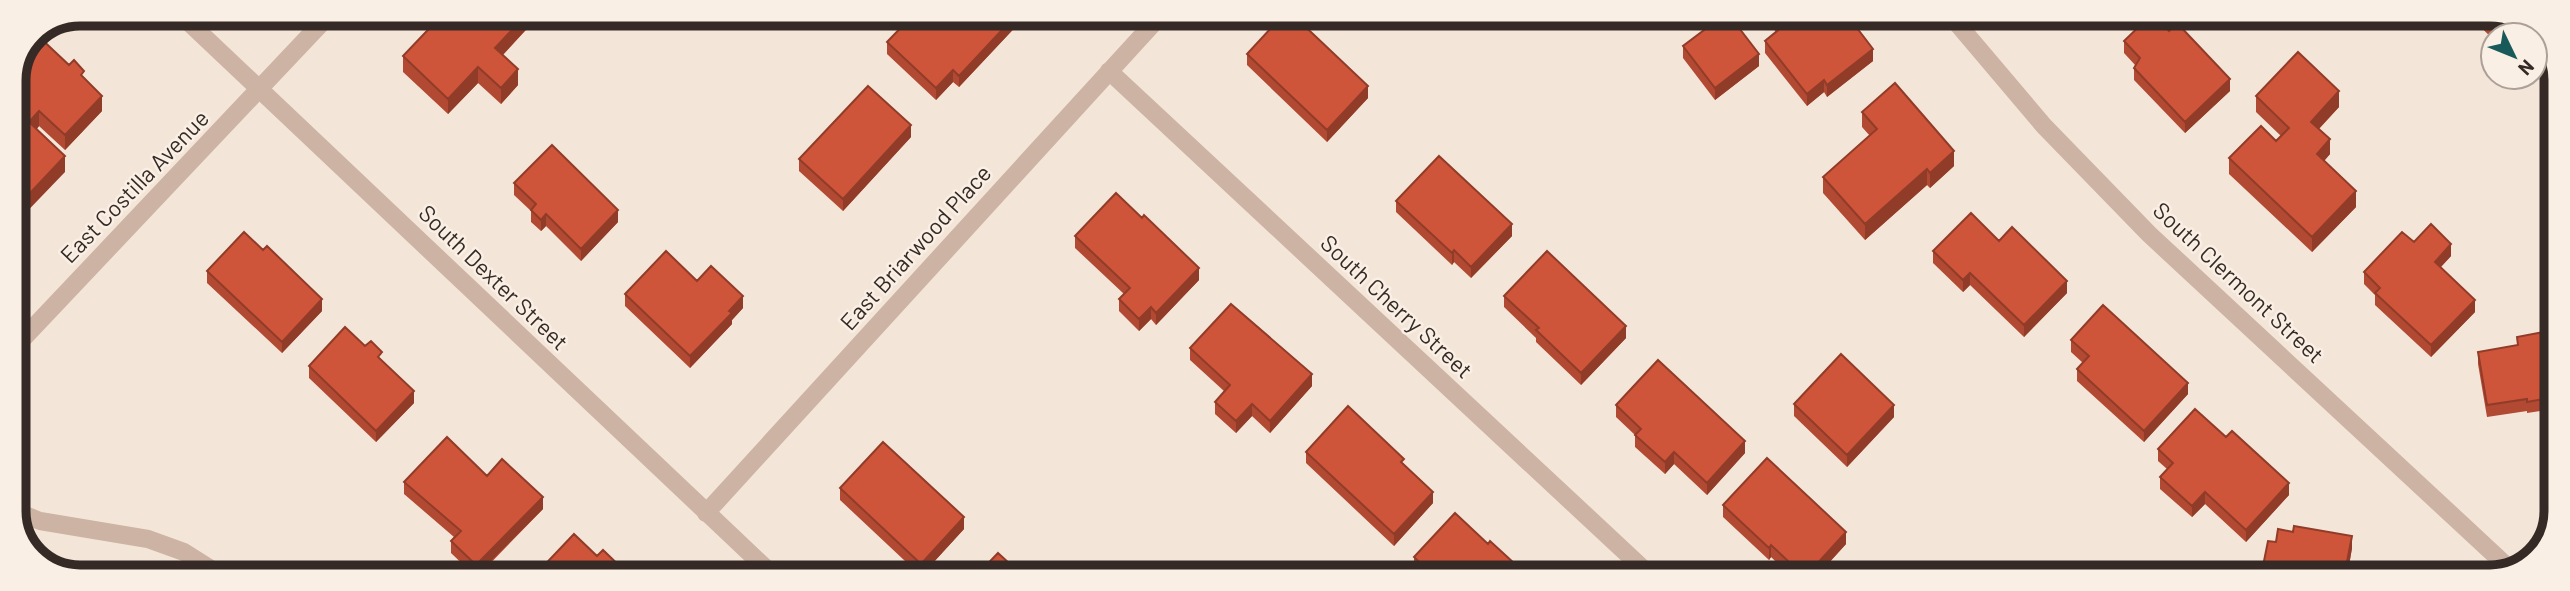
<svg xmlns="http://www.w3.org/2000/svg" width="2570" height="591" font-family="Barlow,sans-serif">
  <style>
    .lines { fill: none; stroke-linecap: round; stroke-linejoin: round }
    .lane { stroke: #ccb3a3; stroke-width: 18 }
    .street { stroke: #ccb3a3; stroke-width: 18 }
    .wall { fill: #b24932 }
    .shaded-wall { fill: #913c29 }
    .building { fill: #cf553a; stroke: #913c29; stroke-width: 2 }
    .labels { text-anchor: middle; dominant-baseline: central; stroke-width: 5; stroke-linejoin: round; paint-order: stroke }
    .street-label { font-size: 23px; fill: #362a26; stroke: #faefe4 }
    .rim { fill: none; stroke: #362a26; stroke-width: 9 }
  </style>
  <rect width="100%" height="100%" fill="#f3e5d8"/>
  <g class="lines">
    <path class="lane" d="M15 511 40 521 148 539 184 552 222 576"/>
    <path class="street" d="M180 14 774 576
      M1950 15 2044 126 2149 234 2511 570
      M1109 71 1652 577
      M14 348 330 14
      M706 513 1161 15"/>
  </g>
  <path class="wall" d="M535 14V20L503 55 518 85 501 104 478 83 448 114 403 72V56Z
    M1020 15V22L959 87 953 82 936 100 887 54V42Z
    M1768 15H1847L1873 61 1827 97 1824 92 1807 106 1765 53V41L1776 32 1768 22Z
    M2468 15H2503L2529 31 2525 35H2493V39Z
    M2169 31 2230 91 2185 133 2134 80V68L2136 66 2124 53V41Z
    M1683 46 1759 66 1715 100 1683 58Z
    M1247 54 1368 98 1327 142 1247 65Z
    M84 78 102 111 65 150 39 126 37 129 65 172 14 125V80Z
    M2256 96 2339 107 2319 129 2330 154 2324 161 2356 207 2312 252 2229 174V158L2276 141 2281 136 2256 112Z
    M1862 112 1954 166 1930 188 1927 185 1865 240 1823 193V177L1870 136 1862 127Z
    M911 137 843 211 799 171V159Z
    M514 183 618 222 581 261 546 226 541 231 531 222V211L514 195Z
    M1396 201 1512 236 1471 278 1454 262 1452 265 1396 212Z
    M1075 236 1199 280 1156 325 1151 319 1139 331 1119 311V299L1124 294 1075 248Z
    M1999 241 2067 293 2024 337 1970 285 1963 292 1933 263V251Z
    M2414 242 2451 256 2441 267 2475 312 2431 357 2375 305V295L2364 284V272Z
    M207 271 322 311 282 353 207 283Z
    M697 281 743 308 732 320V324L690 368 625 306V294Z
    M1504 296 1626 338 1581 385 1536 342V338L1504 307Z
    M2517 337 2544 340 2555 338V409L2527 413V411L2487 417 2478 364V352L2517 345Z
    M2071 340 2188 394 2144 442 2077 381V369L2083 363 2071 352Z
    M1190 348 1312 386 1270 433 1252 416 1236 433 1215 414V402L1224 391 1190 360Z
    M382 361 414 403 376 442 309 378V366Z
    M1794 404 1894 417 1847 467 1794 416Z
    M1616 405 1745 453 1707 495 1674 464 1665 474 1635 447V435L1616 417Z
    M2158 449 2289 495 2246 542 2205 504 2192 517 2160 489V477L2167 469 2158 461Z
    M1306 452 1433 503 1394 546 1306 463Z
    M487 476 543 509 478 576H475L451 553V541L454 537 404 494V482Z
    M840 488 964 529 921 576 840 500Z
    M1723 505 1846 544 1816 577H1792L1771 557 1769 560 1723 517Z
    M2293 532 2352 548 2347 577H2263V566L2276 542Z
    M1488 544 1528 576H1422L1414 569V557Z"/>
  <path class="shaded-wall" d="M527 14H535V20L495 63V48Z
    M1016 15H1020V22L959 87V76Z
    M2520 25 2529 31 2525 35H2511Z
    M1873 49V61L1827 97V85Z
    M1759 54V66L1715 100V88Z
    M478 67V83L448 114V99Z
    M518 69V85L501 104V88Z
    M953 70V82L936 100V88Z
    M2230 79V91L2185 133V122Z
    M1824 80V92L1807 106V94Z
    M1368 86V98L1327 142V130Z
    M2339 91V107L2311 137V122Z
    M102 96V111L65 150V135Z
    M39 111V126L29 137V122Z
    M911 125V137L843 211V199Z
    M2330 139V154L2317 169V154Z
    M1954 151V166L1930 188V173Z
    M65 156V172L14 225V210Z
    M1927 169V185L1865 240V224Z
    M2356 191V207L2312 252V237Z
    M618 210V222L581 261V249Z
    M546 214V226L541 231V220Z
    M1512 224V236L1471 278V267Z
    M2451 244V256L2435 273V262Z
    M1454 250V262L1452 265V253Z
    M1199 268V280L1156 325V313Z
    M1970 273V285L1963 292V280Z
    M2067 281V293L2024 337V325Z
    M743 296V308L732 320V324L690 368V356Z
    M322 299V311L282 353V342Z
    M2475 300V312L2431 357V345Z
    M1151 307V319L1139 331V319Z
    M1626 326V338L1581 385V373Z
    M1312 374V386L1270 433V421Z
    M2188 383V394L2144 442V431Z
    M414 391V403L376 442V431Z
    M1252 404V416L1236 433V421Z
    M1894 405V417L1847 467V455Z
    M1745 441V453L1707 495V483Z
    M1674 452V464L1665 474V462Z
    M2289 483V495L2246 542V530Z
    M1433 492V503L1394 546V534Z
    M2205 492V504L2192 517V506Z
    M543 497V509L476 576V565Z
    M964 517V529L921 576V564Z
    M1846 532V544L1816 577H1805Z
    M2352 536V548L2347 577H2344Z
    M1771 545V557L1769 560V548Z"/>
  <path class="building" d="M443 14H527L495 48 518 69 501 88 478 67 448 99 403 56Z
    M914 14 1016 15 959 76 953 70 936 88 887 42Z
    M1283 15H1293L1368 86 1327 130 1247 54Z
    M1724 15H1729L1759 54 1715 88 1683 46Z
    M1772 15H1847L1873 49 1827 85 1824 80 1807 94 1765 41 1782 27Z
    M2151 15H2154L2169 31 2177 23 2230 79 2185 122 2134 68 2140 58 2124 41Z
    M2484 15H2503L2520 25 2511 35H2506Z
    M34 33H35L69 65 74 60 84 71 81 75 102 96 65 135 39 111 29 122 65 156 14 210V132L25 120 14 110V80Z
    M2298 52 2339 91 2311 122 2330 139 2317 154 2356 191 2312 237 2229 158 2261 126 2276 141 2289 128 2256 96Z
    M1895 83 1954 151 1930 173 1927 169 1865 224 1823 177 1877 129 1862 112Z
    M868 86 911 125 843 199 799 159Z
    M552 145 618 210 581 249 546 214 541 220 531 210 536 204 514 183Z
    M1439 156 1512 224 1471 267 1454 250 1452 253 1396 201Z
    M1116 193 1142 218 1144 215 1199 268 1156 313 1151 307 1139 319 1119 299 1130 288 1075 236Z
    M1971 213 1999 241 2012 227 2067 281 2024 325 1970 273 1963 280 1933 251Z
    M2431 224 2451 244 2435 262 2475 300 2431 345 2375 293 2380 288 2364 272 2402 232 2414 242Z
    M244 232 263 250 267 246 322 299 282 342 207 271Z
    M666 251 697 281 711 266 743 296 729 311 732 313 690 356 625 294Z
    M1547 251 1626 326 1581 373 1536 330 1539 328 1504 296Z
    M1231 304 1312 374 1270 421 1252 404 1236 421 1215 402 1230 385 1190 348Z
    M2103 305 2188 383 2144 431 2077 369 2089 356 2071 340Z
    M345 327 365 346 371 341 382 352 378 357 414 391 376 431 309 366Z
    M2543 332 2544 340 2555 338V397L2527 402V399L2487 405 2478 352 2518 345 2517 337Z
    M1841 354 1894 405 1847 455 1794 404Z
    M1658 360 1745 441 1707 483 1674 452 1665 462 1635 435 1641 429 1616 405Z
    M1348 406 1404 459 1401 462 1433 492 1394 534 1306 452Z
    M2195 409 2226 437 2232 431 2289 483 2246 530 2205 492 2192 506 2160 477 2173 463 2158 449Z
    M447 437 487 476 502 459 543 497 476 565 451 541 461 531 404 482Z
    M883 442 964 517 921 564 840 488Z
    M1767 458 1846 532 1805 577 1771 545 1769 548 1723 505Z
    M1455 513 1488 544 1490 541 1528 576H1434L1414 557Z
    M2294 526 2352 536 2344 577H2284L2285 571 2263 566 2268 541 2276 542 2278 529 2293 532Z
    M574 534 597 556 603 550 630 576H534Z
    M998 553 1023 576H976Z
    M1880 568 1889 577H1872Z"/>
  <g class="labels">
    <g class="street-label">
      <text transform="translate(134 186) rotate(-46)">East Costilla Avenue</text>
      <text transform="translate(915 247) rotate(-48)">East Briarwood Place</text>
      <text transform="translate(494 277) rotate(44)">South Dexter Street</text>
      <text transform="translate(2239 282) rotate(43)">South Clermont Street</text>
      <text transform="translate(1397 306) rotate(43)">South Cherry Street</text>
    </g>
  </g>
  <path d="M0 0H2570V591H0ZM80 26H2490A54 54 0 0 1 2544 80V511A54 54 0 0 1 2490 565H80A54 54 0 0 1 26 511V80A54 54 0 0 1 80 26Z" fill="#faefe4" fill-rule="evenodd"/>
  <path class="rim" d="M80 26H2490A54 54 0 0 1 2544 80V511A54 54 0 0 1 2490 565H80A54 54 0 0 1 26 511V80A54 54 0 0 1 80 26Z"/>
  <g transform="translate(2514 56) rotate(133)"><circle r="33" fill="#faefe4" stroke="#aca098" stroke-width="2"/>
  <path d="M0-5L12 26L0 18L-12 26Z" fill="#185a5a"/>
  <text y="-10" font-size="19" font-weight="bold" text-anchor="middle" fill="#362a26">N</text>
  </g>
</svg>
